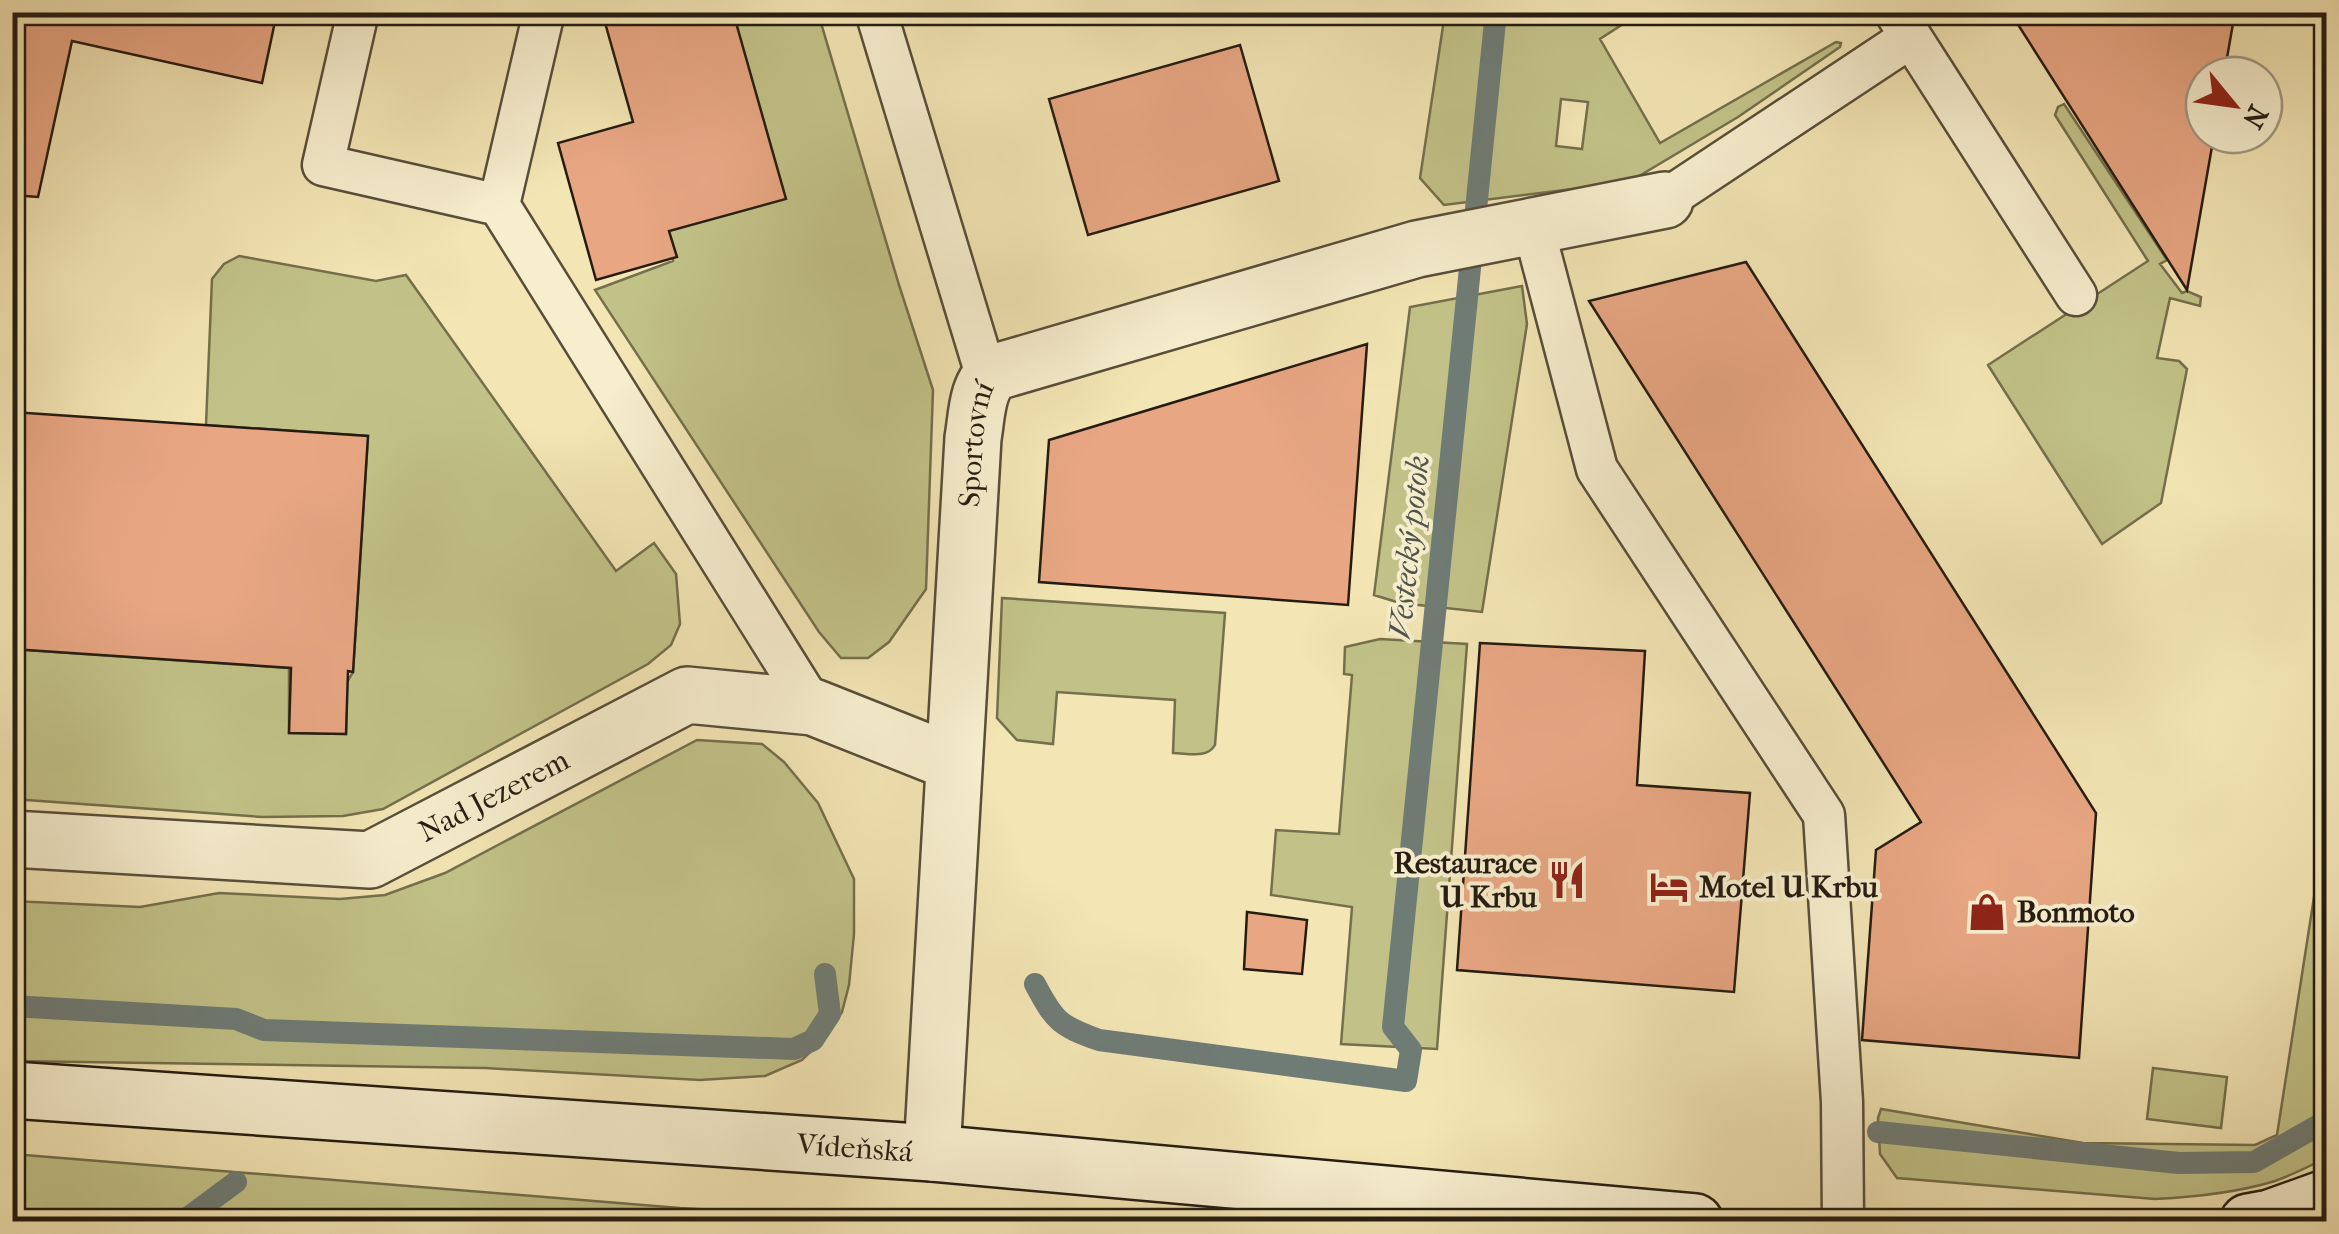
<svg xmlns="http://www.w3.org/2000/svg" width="2339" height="1234" font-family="'IM FELL French Canon',serif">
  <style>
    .green { fill: #c2c288; stroke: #746f4c; stroke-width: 2.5; fill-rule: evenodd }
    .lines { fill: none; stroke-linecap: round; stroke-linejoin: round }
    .stream { stroke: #6f7c76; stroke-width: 22 }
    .building { fill: #e8a683; stroke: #251c11; stroke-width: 2.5 }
    .service-casing { stroke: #584e3a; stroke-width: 45 }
    .minor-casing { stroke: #584e3a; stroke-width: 60 }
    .secondary-casing { stroke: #251c11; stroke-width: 60 }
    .service { stroke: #f7eece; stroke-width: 40 }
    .minor { stroke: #f7eece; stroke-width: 55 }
    .secondary { stroke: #f7eece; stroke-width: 55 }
    .labels { text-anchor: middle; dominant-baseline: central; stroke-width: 8; stroke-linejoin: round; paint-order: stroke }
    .street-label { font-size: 30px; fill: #251c11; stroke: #f7eece }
    .poi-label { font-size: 30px; font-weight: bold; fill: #251c11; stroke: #f7eece; text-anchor: start }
    .water-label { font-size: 32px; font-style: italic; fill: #50544c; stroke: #f7eece }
  </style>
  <rect width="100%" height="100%" fill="#f3e5b4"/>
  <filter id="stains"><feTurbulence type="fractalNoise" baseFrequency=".002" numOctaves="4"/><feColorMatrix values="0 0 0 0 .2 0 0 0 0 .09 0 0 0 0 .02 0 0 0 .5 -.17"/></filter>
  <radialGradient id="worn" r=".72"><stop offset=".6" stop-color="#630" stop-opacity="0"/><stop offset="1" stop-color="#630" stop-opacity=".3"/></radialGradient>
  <path class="green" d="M733 13H818L899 285 933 390 926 589 889 642 868 658H841L819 632 595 290 673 261 669 231Z
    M1445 13H1640L1600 39 1660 143 1836 42 1841 43 1840 47 1738 117 1629 182 1444 205 1420 178ZM1561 99 1588 102 1582 149 1556 146Z
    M2064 104 2167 260 2160 264 2182 293 2187 291 2201 297 2200 306 2170 298 2157 358 2179 361 2187 369 2161 503 2102 544 1988 365 2148 261 2055 115 2058 107Z
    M239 256 376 281 406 275 616 571 654 543 676 574 680 624 671 645 648 664 383 809 343 816 262 817 13 799 12 649 289 668V733L346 734 347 682 353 672 368 436 206 425 212 279 224 264Z
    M1522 286 1527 324 1482 612 1400 603 1374 595 1410 307Z
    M1002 598 1225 613 1215 745C1207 759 1188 753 1173 753L1175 700 1057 692 1053 744 1017 740 997 718Z
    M1380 639 1467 644 1437 1049 1341 1044 1352 907 1271 895 1276 830 1339 834 1352 675 1344 674 1345 647Z
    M697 740 762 744 784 762 818 803 854 879V934L849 985 842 1012 827 1036 802 1060 765 1076 700 1080 485 1068 13 1061V901L140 907 219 893 340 899 385 895 445 873Z
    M2326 820V1158C2310 1166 2292 1175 2275 1181 2236 1193 2196 1197 2155 1199L1897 1178 1880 1154 1878 1118 1881 1109 2083 1143 2255 1145 2277 1135Z
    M2153 1068 2227 1077 2221 1128 2147 1119Z
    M12 1154 680 1208 908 1221 504 1222 417 1215 376 1222 13 1221Z"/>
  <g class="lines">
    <path class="stream" d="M1035 984C1055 1022 1060 1026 1099 1040L1406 1081 1411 1050 1393 1027 1496 12
      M12 1006 236 1019 264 1030 794 1049 813 1040 830 1014 825 974
      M1878 1132 2179 1163 2254 1162 2326 1121
      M182 1222 236 1182"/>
  </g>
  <path class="building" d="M12 12H277L262 83 72 41 38 197 12 195Z
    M602 12H733L786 199 669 231 677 257 596 280 558 143 633 122Z
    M2010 12H2235L2224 75H2204V135H2214L2187 290Z
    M1240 45 1279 181 1088 235 1049 99Z
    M1746 262 2096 813 2079 1058 1862 1040 1876 850 1921 822 1589 301Z
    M1367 344 1348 605 1039 582 1049 440Z
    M12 412 368 436 353 672 348 671 346 734 289 733 291 668 12 649Z
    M1480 643 1645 651 1637 785 1750 793 1734 992 1457 970Z
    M1247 912 1307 920 1302 974 1244 969Z"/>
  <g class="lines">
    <g class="service-casing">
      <path id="service" d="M358 12 323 165 499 205 813 707
        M876 12 987 378
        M1895 12 2076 295
        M1665 200 1911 37
        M499 205 544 12
        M1533 226 1597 469 1824 815 1842 1102 1843 1222"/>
    </g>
    <g class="minor-casing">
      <g id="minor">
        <path id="s1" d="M12 839 370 860 687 695 813 707 954 763"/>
        <path id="s2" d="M932 1153 973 438C977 416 976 385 996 372L1417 249 1665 200"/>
      </g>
    </g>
    <g class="secondary-casing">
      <g id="secondary">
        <path id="s3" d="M12 1090 932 1153 1695 1222"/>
        <path d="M2248 1222 2270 1218 2326 1198"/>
      </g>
    </g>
    <use href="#service" class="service"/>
    <use href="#minor" class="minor"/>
    <use href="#secondary" class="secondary"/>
  </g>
  <defs>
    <g id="restaurant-bare" transform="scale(3)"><path d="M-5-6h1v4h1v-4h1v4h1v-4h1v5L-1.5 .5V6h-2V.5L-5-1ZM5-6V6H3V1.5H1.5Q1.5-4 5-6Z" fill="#8f2418" stroke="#f7eece" stroke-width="2.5" paint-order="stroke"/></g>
    <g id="hotel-bare" transform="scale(3)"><path d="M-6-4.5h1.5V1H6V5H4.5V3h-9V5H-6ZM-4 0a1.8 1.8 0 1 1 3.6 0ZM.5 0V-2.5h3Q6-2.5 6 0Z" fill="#8f2418" stroke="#f7eece" stroke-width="2.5" paint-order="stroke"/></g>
    <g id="shop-bare" transform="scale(3)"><path d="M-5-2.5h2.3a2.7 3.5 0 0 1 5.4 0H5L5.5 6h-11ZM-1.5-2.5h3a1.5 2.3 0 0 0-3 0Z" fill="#8f2418" stroke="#f7eece" stroke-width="2.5" paint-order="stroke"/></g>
  </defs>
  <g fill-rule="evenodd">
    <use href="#restaurant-bare" x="1567" y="880"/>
    <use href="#hotel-bare" x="1669" y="887"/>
    <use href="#shop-bare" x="1987" y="912"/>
  </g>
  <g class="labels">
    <g class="street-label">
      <text stroke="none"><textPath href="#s2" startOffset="710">Sportovní</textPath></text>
      <text stroke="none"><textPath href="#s1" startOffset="498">Nad Jezerem</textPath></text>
      <text stroke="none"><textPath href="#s3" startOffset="845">Vídeňská</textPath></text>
    </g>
    <g class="poi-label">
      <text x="1537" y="863" text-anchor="end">Restaurace<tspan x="1537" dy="34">U Krbu</tspan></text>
      <text x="1699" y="887">Motel U Krbu</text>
      <text x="2017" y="912">Bonmoto</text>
    </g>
    <g class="water-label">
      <text transform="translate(1409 547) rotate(-84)">Vestecký potok</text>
    </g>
  </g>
  <rect width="2339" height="1234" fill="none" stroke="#f3e5b4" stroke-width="50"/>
  <rect x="15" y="15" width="2309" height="1204" fill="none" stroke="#251c11" stroke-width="5"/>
  <rect x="25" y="25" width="2289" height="1184" fill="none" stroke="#251c11" stroke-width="2.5"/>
  <g transform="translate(2234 105) rotate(119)"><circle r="48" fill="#f7eece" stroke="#a39a82" stroke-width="2.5"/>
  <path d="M0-8L18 38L0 25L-18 38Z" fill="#8f2418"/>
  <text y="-15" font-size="28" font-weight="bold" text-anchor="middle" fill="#251c11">N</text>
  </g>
  <rect width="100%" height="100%" filter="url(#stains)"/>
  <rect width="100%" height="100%" fill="url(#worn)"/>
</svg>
